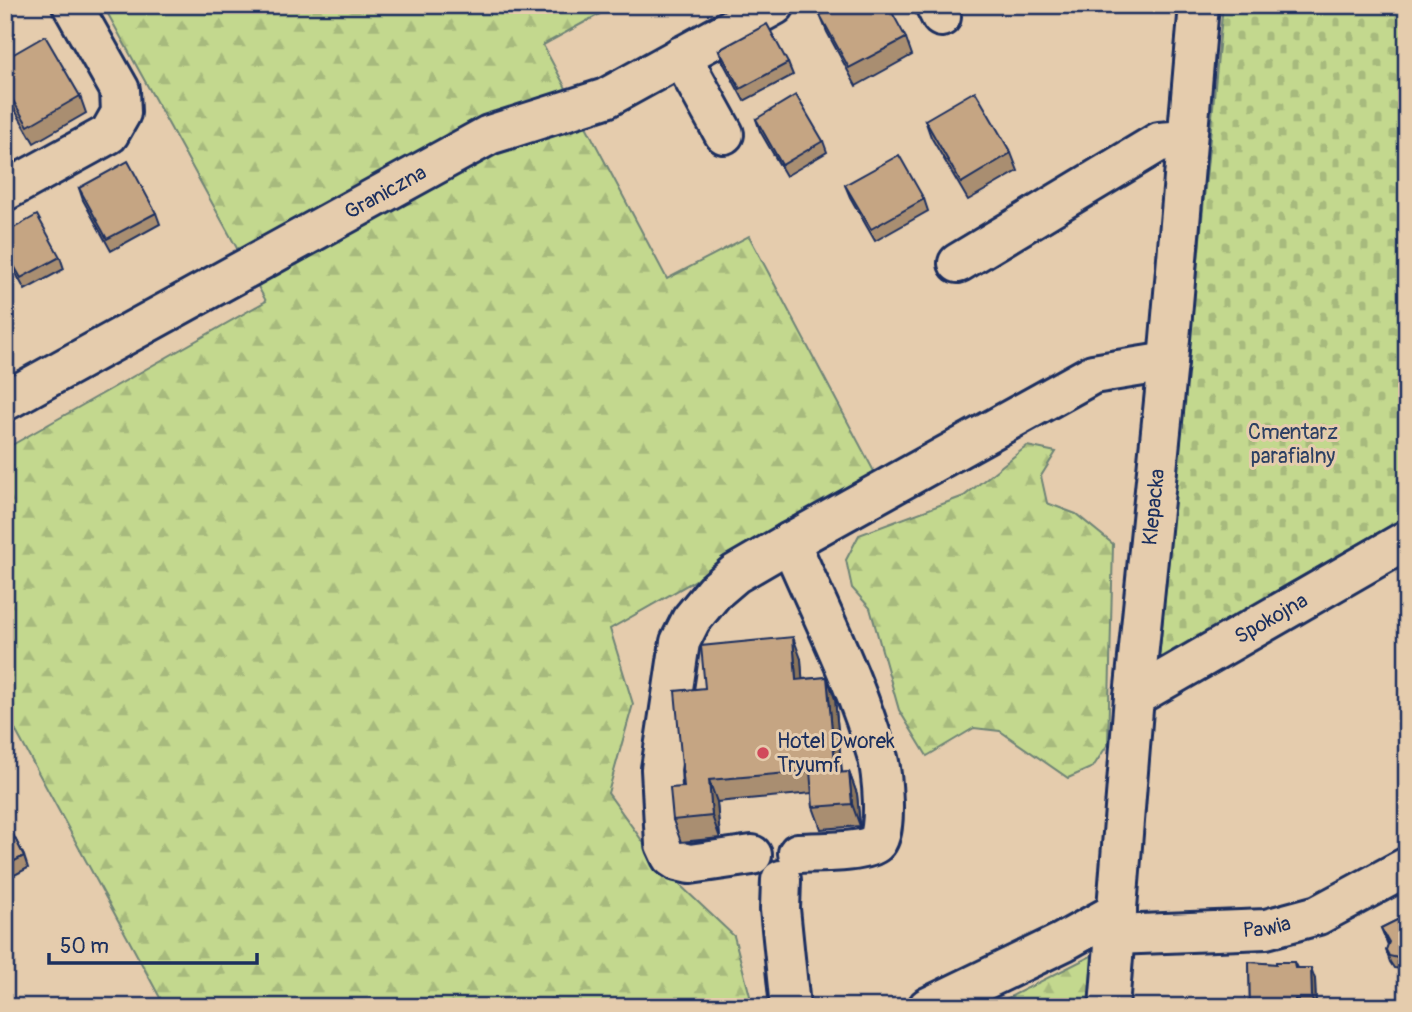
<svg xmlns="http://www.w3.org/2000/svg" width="1412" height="1012" font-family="Pangolin,sans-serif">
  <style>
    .forest { fill: url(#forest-firs); stroke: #6f8476; stroke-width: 2 }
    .cemetery { fill: url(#cemetery-stones); stroke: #6f8476; stroke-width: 2 }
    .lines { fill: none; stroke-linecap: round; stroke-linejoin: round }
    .minor-casing { stroke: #1b2f5e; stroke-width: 44 }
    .minor { stroke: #e5ccad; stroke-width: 38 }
    .wall { fill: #a98e71; stroke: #1b2f5e; stroke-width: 2 }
    .shaded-wall { fill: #8a745c; stroke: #1b2f5e; stroke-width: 2 }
    .building { fill: #c5a583; stroke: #1b2f5e; stroke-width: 2 }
    .poi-dot { fill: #d1495b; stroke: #e5ccad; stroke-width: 2.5 }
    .labels { text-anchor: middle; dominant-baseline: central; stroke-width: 6; stroke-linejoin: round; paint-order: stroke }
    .street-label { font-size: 21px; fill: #1b2f5e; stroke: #e5ccad }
    .park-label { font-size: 21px; fill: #2c4063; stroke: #e5ccad }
    .poi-label { font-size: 21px; fill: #1b2f5e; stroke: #e5ccad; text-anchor: start }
  </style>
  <defs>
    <pattern id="forest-firs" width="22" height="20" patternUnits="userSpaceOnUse" patternTransform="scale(1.75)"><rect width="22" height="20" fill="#c3d88e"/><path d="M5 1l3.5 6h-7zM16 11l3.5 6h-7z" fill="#a7ba7d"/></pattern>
    <pattern id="cemetery-stones" width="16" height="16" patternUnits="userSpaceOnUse" patternTransform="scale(1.75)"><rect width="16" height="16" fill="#c3d88e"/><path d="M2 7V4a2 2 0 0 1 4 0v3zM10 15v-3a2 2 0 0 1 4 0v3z" fill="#a7ba7d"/></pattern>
  </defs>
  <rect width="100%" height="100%" fill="#e5ccad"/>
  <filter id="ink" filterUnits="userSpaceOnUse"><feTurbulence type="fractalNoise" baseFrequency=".0143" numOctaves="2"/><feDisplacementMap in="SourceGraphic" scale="14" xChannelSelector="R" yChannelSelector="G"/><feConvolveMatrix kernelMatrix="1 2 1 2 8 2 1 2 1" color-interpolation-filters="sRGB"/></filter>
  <g filter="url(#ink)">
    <path class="forest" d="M103 5H616L543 45 667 279 749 236 877 477 610 629 633 704 608 793 661 867 734 936 753 1007H555L551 999 537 1007H165L5 711V449L266 301Z
      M1027 446 1056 452 1041 476 1047 503 1076 514 1113 544 1108 744 1093 767 1068 778 1000 731 974 728 927 756 899 710 870 608 852 588 846 560 859 535 964 496Z
      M1095 954 1090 1007H990Z"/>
    <path class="cemetery" d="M1223 5H1407V516L1159 658Z"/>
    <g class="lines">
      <g class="minor-casing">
        <g id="minor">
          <path d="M935 5 941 17"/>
          <path d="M681 56 724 134"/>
          <path d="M5 191 109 134 121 113 120 90 72 5"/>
          <path d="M958 263 1159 142 1187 140"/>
          <path id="s1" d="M5 401 489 135 606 98 775 5"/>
          <path id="s2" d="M1134 697 1407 540"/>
          <path d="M798 853C814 852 866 853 876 843 888 833 882 770 877 755 856 682 820 612 790 542L1093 374 1168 362"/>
          <path d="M752 855 690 864 677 861 671 857 665 844 661 769 680 642 691 620 714 592 735 574 790 542"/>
          <path d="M781 880 780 909 790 1007"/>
          <path id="s3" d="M1115 935 1266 929 1318 915 1407 867"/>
          <path d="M928 1007 1063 942 1117 912"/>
          <path id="s4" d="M1109 1007 1134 697 1168 362 1199 5"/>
        </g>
      </g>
      <use href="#minor" class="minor"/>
    </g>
    <path class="wall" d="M820 15 906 38 912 55 856 86 827 32Z
      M719 50 788 63 793 75 744 101 723 62Z
      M5 59 80 96 86 113 34 143 5 93Z
      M756 119 823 141 827 152 786 176 760 131Z
      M925 120 1011 153 1018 171 968 200 931 137Z
      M845 185 924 199 928 211 875 241 850 197Z
      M79 188 156 213 160 224 111 251 83 200Z
      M5 233 60 257 64 269 25 290 5 254Z
      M801 659 802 679 827 677 835 699 842 773 849 772 857 794 860 826 821 829 813 807 812 793 717 802 720 838 681 842 673 820 684 787 705 688Z
      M5 819 24 856 28 868 5 880Z
      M1407 915V978L1402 969 1394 968 1390 962 1386 950 1388 945 1381 928Z
      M1249 962 1276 964 1294 962 1297 968 1315 979 1316 1007H1250Z"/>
    <path class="shaded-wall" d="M793 637 801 659 804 702 796 680Z
      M827 677 835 699 844 795 836 773Z
      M849 772 857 794 860 826 852 804Z
      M709 780 717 802 720 838 712 816Z
      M1311 968 1315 979 1316 1007H1315L1312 999Z"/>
    <path class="building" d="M839 5H888L906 38 849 68 820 15Z
      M767 24 788 63 740 89 719 50Z
      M45 36 80 96 28 126 5 87V59Z
      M975 91 1011 153 961 183 925 120Z
      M796 95 823 141 782 165 756 119Z
      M899 155 924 199 871 229 845 185Z
      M128 161 156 213 107 239 79 188Z
      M37 215 60 257 21 278 5 250V233Z
      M793 637 796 680 827 677 836 773 849 772 852 804 813 807 810 771 709 780 712 816 673 820 670 788 684 787 675 691 705 688 701 646Z
      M5 819 24 856 5 866Z
      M1407 915V972H1406L1398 958 1389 956 1386 950 1389 942 1381 928Z
      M1249 962 1276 964V962H1294L1295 968H1311L1312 999H1295V1005H1283L1282 1007H1268L1267 1005 1250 1006Z
      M1171 1004 1210 1007H1171Z"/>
  </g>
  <circle class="poi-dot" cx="763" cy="753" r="7"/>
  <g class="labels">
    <g class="street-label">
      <text stroke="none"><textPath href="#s1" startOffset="434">Graniczna</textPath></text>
      <text stroke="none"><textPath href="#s4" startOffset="502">Klepacka</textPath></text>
      <text stroke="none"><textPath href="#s2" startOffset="158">Spokojna</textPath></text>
      <text stroke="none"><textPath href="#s3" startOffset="152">Pawia</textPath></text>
    </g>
    <g class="park-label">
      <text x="1293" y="432">Cmentarz<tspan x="1293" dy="24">parafialny</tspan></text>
    </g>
    <g class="poi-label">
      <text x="777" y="741">Hotel Dworek<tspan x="777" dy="24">Tryumf</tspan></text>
    </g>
  </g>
  <rect width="1412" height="1012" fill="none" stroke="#e5ccad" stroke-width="28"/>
  <rect x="14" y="14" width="1384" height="984" fill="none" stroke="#1b2f5e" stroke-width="2.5" filter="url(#ink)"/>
  <path d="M49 953v10h208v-10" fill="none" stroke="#1b2f5e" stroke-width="3.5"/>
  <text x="60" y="953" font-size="21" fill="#1b2f5e" stroke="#e5ccad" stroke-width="5" paint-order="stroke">50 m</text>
</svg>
